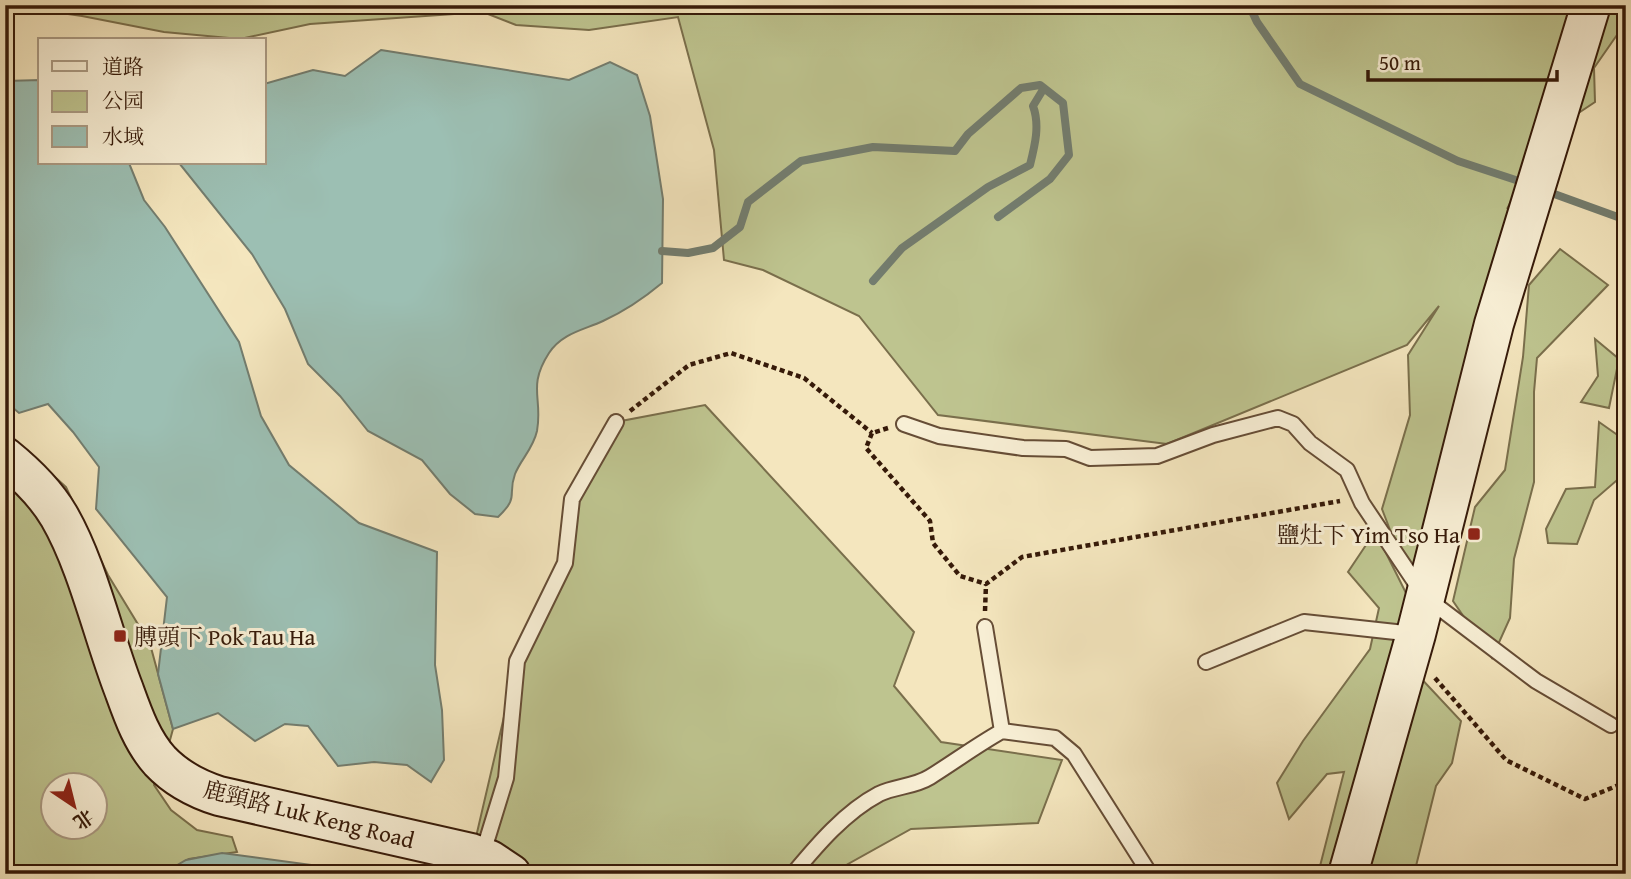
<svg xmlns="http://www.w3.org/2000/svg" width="1631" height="879" font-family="'Gentium Book Plus','Noto Serif SC',serif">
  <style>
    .green { fill: #bec48f; stroke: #7a6f4c; stroke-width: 2; fill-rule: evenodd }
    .water { fill: #9cbfb3; stroke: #737d6f; stroke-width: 2 }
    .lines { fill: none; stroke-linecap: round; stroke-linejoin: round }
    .stream { stroke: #737d6f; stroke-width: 8 }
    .lane-casing { stroke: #664d36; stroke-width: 18 }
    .secondary-casing { stroke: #361a09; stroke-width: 42 }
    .path { stroke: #361a09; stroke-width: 4.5; stroke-dasharray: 5 3.5; stroke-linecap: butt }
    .lane { stroke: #f8efd5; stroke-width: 14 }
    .secondary { stroke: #f8efd5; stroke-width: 38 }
    .poi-dot { fill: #8f2418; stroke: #f8efd5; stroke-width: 2.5 }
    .labels { text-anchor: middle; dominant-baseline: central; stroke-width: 6; stroke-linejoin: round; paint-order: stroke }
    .poi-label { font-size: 23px; fill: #361a09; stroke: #f8efd5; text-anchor: end }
    .street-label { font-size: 23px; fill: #361a09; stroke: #f8efd5 }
  </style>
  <rect width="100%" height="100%" fill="#f4e6be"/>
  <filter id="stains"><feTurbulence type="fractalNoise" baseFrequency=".00286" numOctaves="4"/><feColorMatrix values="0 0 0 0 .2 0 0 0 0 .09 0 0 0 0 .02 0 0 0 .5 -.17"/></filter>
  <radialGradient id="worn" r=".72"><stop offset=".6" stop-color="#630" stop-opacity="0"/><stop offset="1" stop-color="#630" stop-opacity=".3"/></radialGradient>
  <path class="green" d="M5 5H1626V22L1594 68 1595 102 1553 130 1540 145 1507 209 1514 199 1442 551 1405 569 1382 509 1410 415 1408 355 1439 306 1407 345 1167 444 938 415 859 316 763 270 724 260 714 150 678 17 589 30 516 25 483 12 310 24 240 39 164 32 82 16Z
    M1560 249 1608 285 1537 358 1534 392V482L1514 559 1510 618 1492 658 1453 601 1475 507 1505 470 1523 357 1529 285Z
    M1595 339 1619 359 1609 408 1581 402 1598 376Z
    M705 405 914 632 894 686 941 742 1062 760 1038 823 911 829 841 868 838 874H479L469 867 517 661 565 563 579 488 616 422Z
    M1599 422 1626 441V467L1623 475 1594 500 1577 544 1548 543 1546 529 1566 489 1595 487Z
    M5 431 66 487 108 575 150 644 173 729 164 762 158 766 154 785 171 810 197 830 232 837 237 852 189 859 163 874H5ZM52 784H94V826H52Z
    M1368 542 1382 545 1409 599 1416 673 1461 721 1452 763 1436 786 1414 874H1318L1344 772 1327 774 1289 819 1277 783 1303 741 1370 649 1379 608 1348 572Z"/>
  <path class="water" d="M381 50 569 80 610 62 637 75 650 116 663 199 662 283C644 298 625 311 603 321 584 330 562 333 549 353 527 387 543 398 537 431 533 449 521 459 515 474 507 496 520 496 498 517L475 514 450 494 422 460 368 431 340 396 308 364 285 309 252 254 179 163H264V84L313 70 345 76Z
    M40 80V163H129L144 200 165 227 239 342 261 416 289 465 359 523 437 552 435 665 442 710 444 760 431 782 407 765 374 762 338 766 308 726 285 724 255 741 218 713 173 729 158 674 167 597 96 509 99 467 73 432 48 404 19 413 5 401V81Z
    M222 853 378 874H162L186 860Z"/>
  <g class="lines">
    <path class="stream" d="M1249 5 1257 22 1300 84 1458 161 1528 184
      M1546 191 1626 220
      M662 251 688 253 713 248 740 227 748 202 801 161 873 147 955 151 968 134 1021 88 1040 85 1063 103 1069 155 1050 179 998 217
      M873 281 902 248 988 187 1030 165C1035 145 1040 125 1033 106L1044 88"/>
    <g class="lane-casing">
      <path id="lane" d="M904 424 939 436 1023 448 1066 449 1090 458 1157 456 1213 435 1278 418 1293 424 1310 443 1347 470 1362 503 1425 597 1536 681 1611 725
        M1206 662 1304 622 1414 634
        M1002 731 1055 738 1074 754 1150 874
        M482 856 506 778 517 661 565 563 572 499 616 422
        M793 874C817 845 845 812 879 794 895 786 914 787 930 777 954 762 977 745 1002 731L985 627"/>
    </g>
    <g class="secondary-casing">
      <path id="secondary" d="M5 457C26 474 45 492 59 516 88 566 103 636 124 690 133 715 142 741 160 761 176 778 197 789 219 796L471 853 490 860 511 874
        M1348 874 1416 634 1494 324 1591 5"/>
    </g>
    <path class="path" d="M630 411 689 365 731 353 804 378 872 433
      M888 428 872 433 866 448 930 521 933 543 960 576 986 584 1022 557 1340 501
      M985 611 986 584
      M1435 678 1506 760 1585 799 1626 782"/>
    <use href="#lane" class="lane"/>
    <use href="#secondary" class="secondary"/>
  </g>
  <g class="poi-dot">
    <rect x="1467" y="527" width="14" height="14" rx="3.5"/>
    <rect x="113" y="629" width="14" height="14" rx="3.5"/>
  </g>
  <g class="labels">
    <g class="poi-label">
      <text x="1460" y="534">鹽灶下 Yim Tso Ha</text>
      <text x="134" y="636" text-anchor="start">膊頭下 Pok Tau Ha</text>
    </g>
    <g class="street-label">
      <text transform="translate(309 814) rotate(14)">鹿頸路 Luk Keng Road</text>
    </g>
  </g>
  <rect width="1631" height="879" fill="none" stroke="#f4e6be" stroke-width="28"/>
  <rect x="7" y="7" width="1617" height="865" fill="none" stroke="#361a09" stroke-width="3.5"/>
  <rect x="14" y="14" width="1603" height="851" fill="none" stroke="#361a09" stroke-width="2"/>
  <rect x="38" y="38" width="228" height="126" fill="#f8efd5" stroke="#aa9a83" stroke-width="2"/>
  <rect x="52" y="61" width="35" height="10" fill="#f8efd5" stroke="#aa9a83" stroke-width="2"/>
  <text x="102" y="74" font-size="21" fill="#361a09">道路</text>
  <rect x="52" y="91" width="35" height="21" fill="#bec48f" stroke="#aa9a83" stroke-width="2"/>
  <text x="102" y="108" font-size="21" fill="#361a09">公园</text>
  <rect x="52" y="126" width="35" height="21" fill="#9cbfb3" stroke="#aa9a83" stroke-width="2"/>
  <text x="102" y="144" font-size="21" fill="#361a09">水域</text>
  <g transform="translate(74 806) rotate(145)"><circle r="33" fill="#f8efd5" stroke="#aa9a83" stroke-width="2"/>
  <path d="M0-5L12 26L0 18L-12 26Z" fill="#8f2418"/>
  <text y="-10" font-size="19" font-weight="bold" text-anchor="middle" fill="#361a09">北</text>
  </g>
  <path d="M1368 70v10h189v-10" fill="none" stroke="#361a09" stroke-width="3.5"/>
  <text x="1379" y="70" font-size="21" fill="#361a09" stroke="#f8efd5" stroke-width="5" paint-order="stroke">50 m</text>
  <rect width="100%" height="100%" filter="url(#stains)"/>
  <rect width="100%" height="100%" fill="url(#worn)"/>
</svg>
